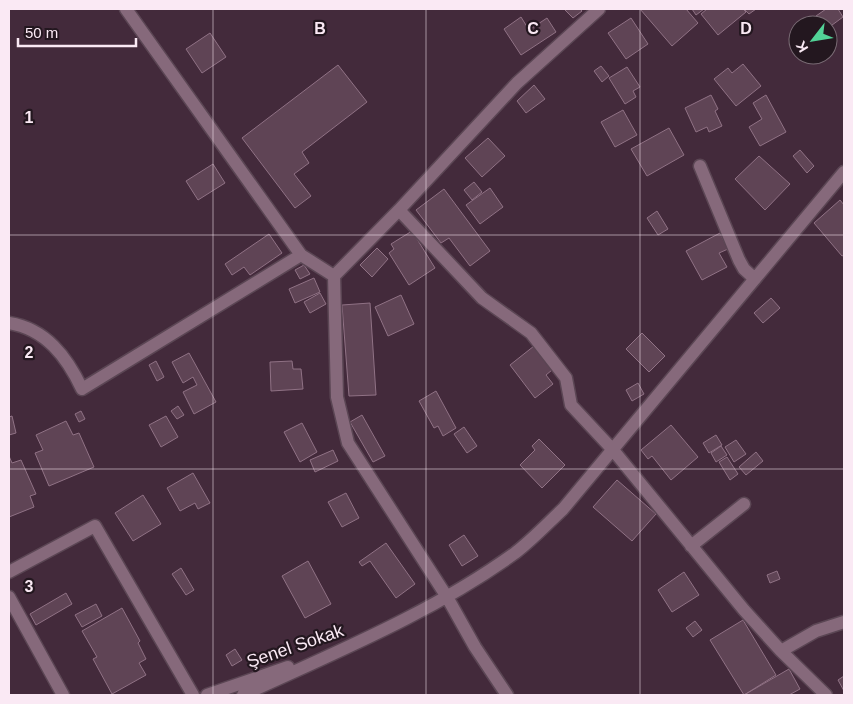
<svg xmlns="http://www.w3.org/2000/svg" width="853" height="704" font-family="Helvetica,sans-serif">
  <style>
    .building { fill: #5f4455; stroke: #907285 }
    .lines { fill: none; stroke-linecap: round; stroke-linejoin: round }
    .minor-casing { stroke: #5b4654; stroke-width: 15 }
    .minor { stroke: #86697b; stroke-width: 12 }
    .grid { fill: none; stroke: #fae9f4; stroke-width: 1; stroke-opacity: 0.55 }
    .labels { text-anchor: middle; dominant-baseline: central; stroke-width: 4.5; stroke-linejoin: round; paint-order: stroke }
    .street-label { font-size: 18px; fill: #fae9f4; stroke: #23171f }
    .grid-label { font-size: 16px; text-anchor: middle; font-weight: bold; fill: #fae9f4; stroke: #23171f; stroke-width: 4.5; stroke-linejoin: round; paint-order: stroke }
  </style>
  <rect width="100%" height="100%" fill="#432a3b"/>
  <path class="building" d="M564 9H580L582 11 573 18Z
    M640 9H686L698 23 672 46Z
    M692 9H704L696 15Z
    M707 9H743L746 12 718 35 701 14Z
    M744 9H756L749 14Z
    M826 9H838L843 17 828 28V25H823L816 16Z
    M521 17 529 30 547 18 556 32 521 55 504 29Z
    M631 18 648 44 626 59 608 33Z
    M210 33 226 57 202 73 186 49Z
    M743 64 761 86 736 106 714 79 728 68 732 73Z
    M338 65 367 102 302 152 309 163 294 174 311 196 295 208 242 138Z
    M601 66 609 76 602 82 594 71Z
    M627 67 640 87 633 91 636 97 625 104 609 78Z
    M534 85 545 99 526 113 517 101Z
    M711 95 718 109 715 111 722 126 709 132 707 127 696 132 685 108Z
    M766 95 786 132 760 146 749 127 762 119 753 103Z
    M623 110 637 135 615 147 601 122Z
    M669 128 684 155 647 176 631 149Z
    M488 138 505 156 482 177 465 158Z
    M800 150 814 166 807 173 793 156Z
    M759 156 790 184 765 210 735 179Z
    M213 164 225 183 198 200 186 181Z
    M474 182 482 192 472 200 464 190Z
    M490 188 503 207 480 224 466 205Z
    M444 189 490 251 470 266 449 238 441 243 416 210Z
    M840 200 844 205V255L842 256 814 223Z
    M657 211 668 229 658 235 647 218Z
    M412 231 435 268 409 285 389 253 394 249 391 244Z
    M720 233 728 249 719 253 727 267 702 280 686 251Z
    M269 234 282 253 250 275 244 267 232 275 225 264Z
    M377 248 388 259 372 277 360 265Z
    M304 265 310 274 300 279 295 270Z
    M314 278 320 292 295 303 289 289Z
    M320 293 326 304 310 313 304 302Z
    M401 295 414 324 388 336 375 307Z
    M771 298 780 308 763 323 754 313Z
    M370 303 376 395 349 396 342 305Z
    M642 333 665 356 649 372 626 349Z
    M534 346 552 370 546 375 553 384 535 398 510 365Z
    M189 353 216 402 194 414 183 392 197 385 193 377 183 383 172 362Z
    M156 361 164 377 157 381 149 365Z
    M292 361 293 369H301L303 389 271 391 270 362Z
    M638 383 644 394 632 401 626 390Z
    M436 391 456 428 443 436 438 426 434 428 419 401Z
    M178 406 184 415 177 419 171 411Z
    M81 411 85 419 79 422 75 414Z
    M362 415 385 456 373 462 350 422Z
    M12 416 16 433 9 435V417Z
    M166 416 178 437 161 447 149 425Z
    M66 421 73 435 79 433 94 467 49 486 35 453 43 450 36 435Z
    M302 423 317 452 300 462 284 432Z
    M671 425 698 457 671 480 652 456 648 459 641 450Z
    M464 427 477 446 467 453 454 434Z
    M716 435 722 445 709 453 703 443Z
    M539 439 565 465 542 488 520 465 535 450 532 446Z
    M736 440 746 454 734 462 725 447Z
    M721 446 727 455 716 462 711 453Z
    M333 450 338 461 315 472 310 460Z
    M756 452 763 461 746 475 739 467Z
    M9 456 12 463 21 460 36 494 30 496 34 507 9 517Z
    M727 457 738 474 730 480 719 462Z
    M193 473 210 503 198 509 195 503 180 511 167 488Z
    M617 480 656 514 632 541 593 507Z
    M346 493 359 518 342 527 328 502Z
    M143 495 161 524 133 541 115 513Z
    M464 535 478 556 462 566 449 545Z
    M386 543 415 584 396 598 370 561 362 566 359 562Z
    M308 561 331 604 305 618 282 576Z
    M181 568 194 590 186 595 172 574Z
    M777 571 780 579 770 583 767 575Z
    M684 572 699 595 672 612 658 590Z
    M66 593 72 604 36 625 30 614Z
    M96 604 102 616 82 627 75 615Z
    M122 608 140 641 138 643 146 659 139 663 146 675 112 694 93 659 97 657 82 631Z
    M743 620 776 675 744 695 710 640Z
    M695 621 702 630 693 637 686 628Z
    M235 649 242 660 232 666 226 655Z
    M789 669 800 689 789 695H744Z
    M844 676V691L838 680Z"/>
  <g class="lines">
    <g class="minor-casing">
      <path id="minor" d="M126 9 301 255 334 276
        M700 166 739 260 744 269 755 279
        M399 210 482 298 531 333 566 378 571 405 613 450 744 610 781 651 826 695
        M9 323C46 329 67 357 82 389L301 255
        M691 546 744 504
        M9 572 95 526 193 695
        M9 597 63 695
        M781 651 816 631 844 622
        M207 695 288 667
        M243 695C336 652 432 613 515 553 532 540 547 524 563 509L844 172
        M507 695 475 647 447 597 348 443 337 397 334 276 399 210 517 83 599 9"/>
    </g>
    <use href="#minor" class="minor"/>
  </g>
  <path class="grid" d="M213 9V695M426 9V695M640 9V695M9 235H844M9 469H844"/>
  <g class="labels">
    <g class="street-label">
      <text transform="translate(295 646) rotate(-19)">Şenel Sokak</text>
    </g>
  </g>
  <g class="grid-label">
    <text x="320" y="34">B</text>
    <text x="533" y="34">C</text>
    <text x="746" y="34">D</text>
    <text x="29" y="123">1</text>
    <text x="29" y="358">2</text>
    <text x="29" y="592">3</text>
  </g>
  <rect width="853" height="704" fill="none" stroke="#fae9f4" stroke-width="20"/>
  <g transform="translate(813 40) rotate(239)"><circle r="24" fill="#23171f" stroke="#796b74"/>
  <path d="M0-4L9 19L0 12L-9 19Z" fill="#52d397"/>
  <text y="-8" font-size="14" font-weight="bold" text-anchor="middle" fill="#fae9f4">K</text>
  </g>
  <path d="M18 38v8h118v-8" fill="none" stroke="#fae9f4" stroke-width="2.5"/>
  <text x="25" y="38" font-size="15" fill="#fae9f4" stroke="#23171f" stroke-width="4" paint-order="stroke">50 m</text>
</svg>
